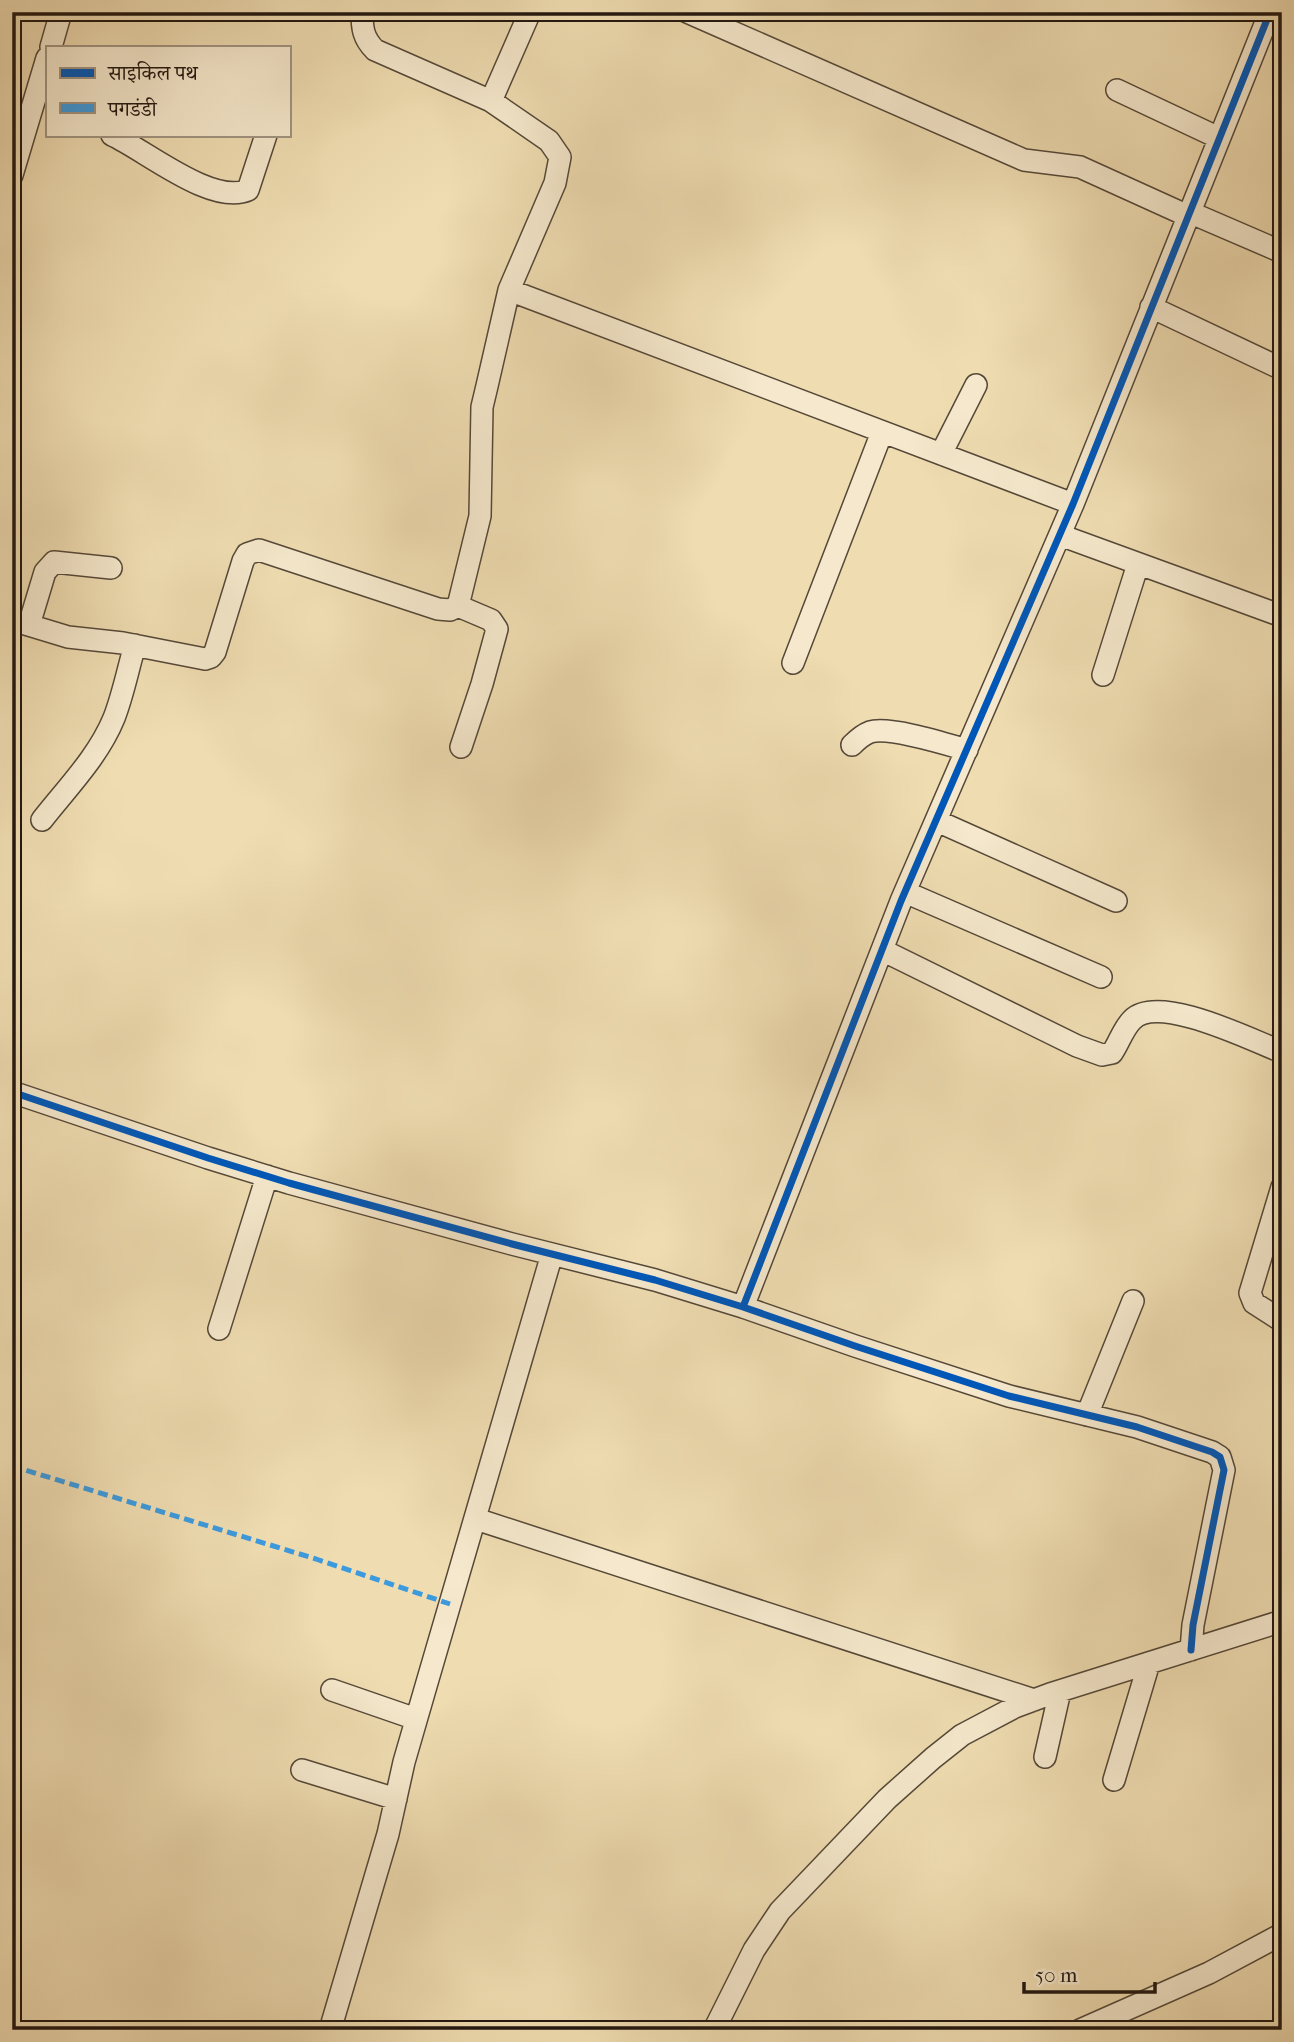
<svg xmlns="http://www.w3.org/2000/svg" width="1294" height="2042" font-family="'IM FELL French Canon','Noto Serif Devanagari',serif">
  <style>
    .lines { fill: none; stroke-linecap: round; stroke-linejoin: round }
    .minor-casing { stroke: #554838; stroke-width: 24 }
    .minor { stroke: #f5e8cc; stroke-width: 21 }
    .quiet { stroke: #3c9ade; stroke-width: 5; stroke-dasharray: 10 5; stroke-linecap: butt }
    .cycleway-casing { stroke: #f5e8cc; stroke-width: 11 }
    .cycleway { stroke: #0057b8; stroke-width: 7 }
  </style>
  <rect width="100%" height="100%" fill="#efdcb1"/>
  <filter id="stains"><feTurbulence type="fractalNoise" baseFrequency=".00286" numOctaves="4"/><feColorMatrix values="0 0 0 0 .2 0 0 0 0 .09 0 0 0 0 .02 0 0 0 .5 -.17"/></filter>
  <radialGradient id="worn" r=".72"><stop offset=".6" stop-color="#630" stop-opacity="0"/><stop offset="1" stop-color="#630" stop-opacity=".3"/></radialGradient>
  <g class="lines">
    <g class="minor-casing">
      <path id="minor" d="M687 12 1024 160 1080 167 1188 216
        M51 47 61 12
        M1117 90 1219 138
        M491 101 530 12
        M112 135C145 150 212 206 248 190L266 135
        M12 175 47 58
        M1189 212 1282 252
        M509 290 1073 504
        M1151 307 1282 369
        M941 454 976 385
        M1060 535 1282 616
        M458 606 491 620 497 629 482 684 461 747
        M12 620 68 637 123 643 205 659 211 657 215 652 243 561 247 554 259 550 438 609 450 610 458 606 480 516 482 407 487 386 509 290 555 183 560 157 549 141 491 101 375 50C363 38 362 28 362 12
        M29 625 45 572 54 562 111 568
        M793 663 882 432
        M1103 675 1138 564
        M852 745C857 740 862 735 870 732 889 726 946 744 967 750
        M42 820C67 788 98 757 114 718 123 695 128 669 135 645
        M937 821 1116 901
        M905 892 1101 977
        M882 950 1077 1046 1102 1055 1112 1053C1119 1043 1123 1029 1132 1020 1158 993 1251 1040 1282 1052
        M12 1092 208 1158 289 1183 512 1244 655 1280 743 1307 855 1346 1009 1396 1137 1427 1212 1452 1220 1457 1224 1470 1193 1625 1191 1650
        M1282 1187 1250 1293 1254 1303 1282 1321
        M743 1307 901 901 1073 504 1270 12
        M219 1329 267 1176
        M1087 1415 1133 1301
        M476 1519 1034 1700
        M332 1690 416 1719
        M1045 1757 1060 1691
        M302 1770 396 1799
        M1114 1780 1149 1663
        M330 2030 388 1834 404 1762 426 1686 552 1254
        M714 2030 754 1950 780 1911 887 1799 933 1758 962 1735 1015 1707 1050 1694 1282 1621
        M1080 2030 1209 1973 1282 1934"/>
    </g>
    <use href="#minor" class="minor"/>
    <path class="quiet" d="M12 1466 316 1559 450 1604"/>
    <g class="cycleway-casing">
      <path id="cycleway" d="M12 1092 208 1158 289 1183 512 1244 655 1280 743 1307 855 1346 1009 1396 1137 1427 1212 1452 1220 1457 1224 1470 1193 1625 1191 1650
        M743 1307 901 901 1073 504 1270 12"/>
    </g>
    <use href="#cycleway" class="cycleway"/>
  </g>
  <rect width="1294" height="2042" fill="none" stroke="#efdcb1" stroke-width="42"/>
  <rect x="14" y="14" width="1266" height="2014" fill="none" stroke="#221710" stroke-width="3.5"/>
  <rect x="21" y="21" width="1252" height="2000" fill="none" stroke="#221710" stroke-width="2"/>
  <rect x="46" y="46" width="245" height="91" fill="#f5e8cc" stroke="#a19481" stroke-width="2"/>
  <rect x="60" y="68" width="35" height="10" fill="#0057b8" stroke="#a19481" stroke-width="2"/>
  <text x="108" y="80" font-size="21" fill="#221710">साइकिल पथ</text>
  <rect x="60" y="103" width="35" height="10" fill="#3c9ade" stroke="#a19481" stroke-width="2"/>
  <text x="108" y="116" font-size="21" fill="#221710">पगडंडी</text>
  <path d="M1024 1982v10h131v-10" fill="none" stroke="#221710" stroke-width="3.5"/>
  <text x="1035" y="1982" font-size="21" fill="#221710" stroke="#f5e8cc" stroke-width="5" paint-order="stroke">50 m</text>
  <rect width="100%" height="100%" filter="url(#stains)"/>
  <rect width="100%" height="100%" fill="url(#worn)"/>
</svg>
